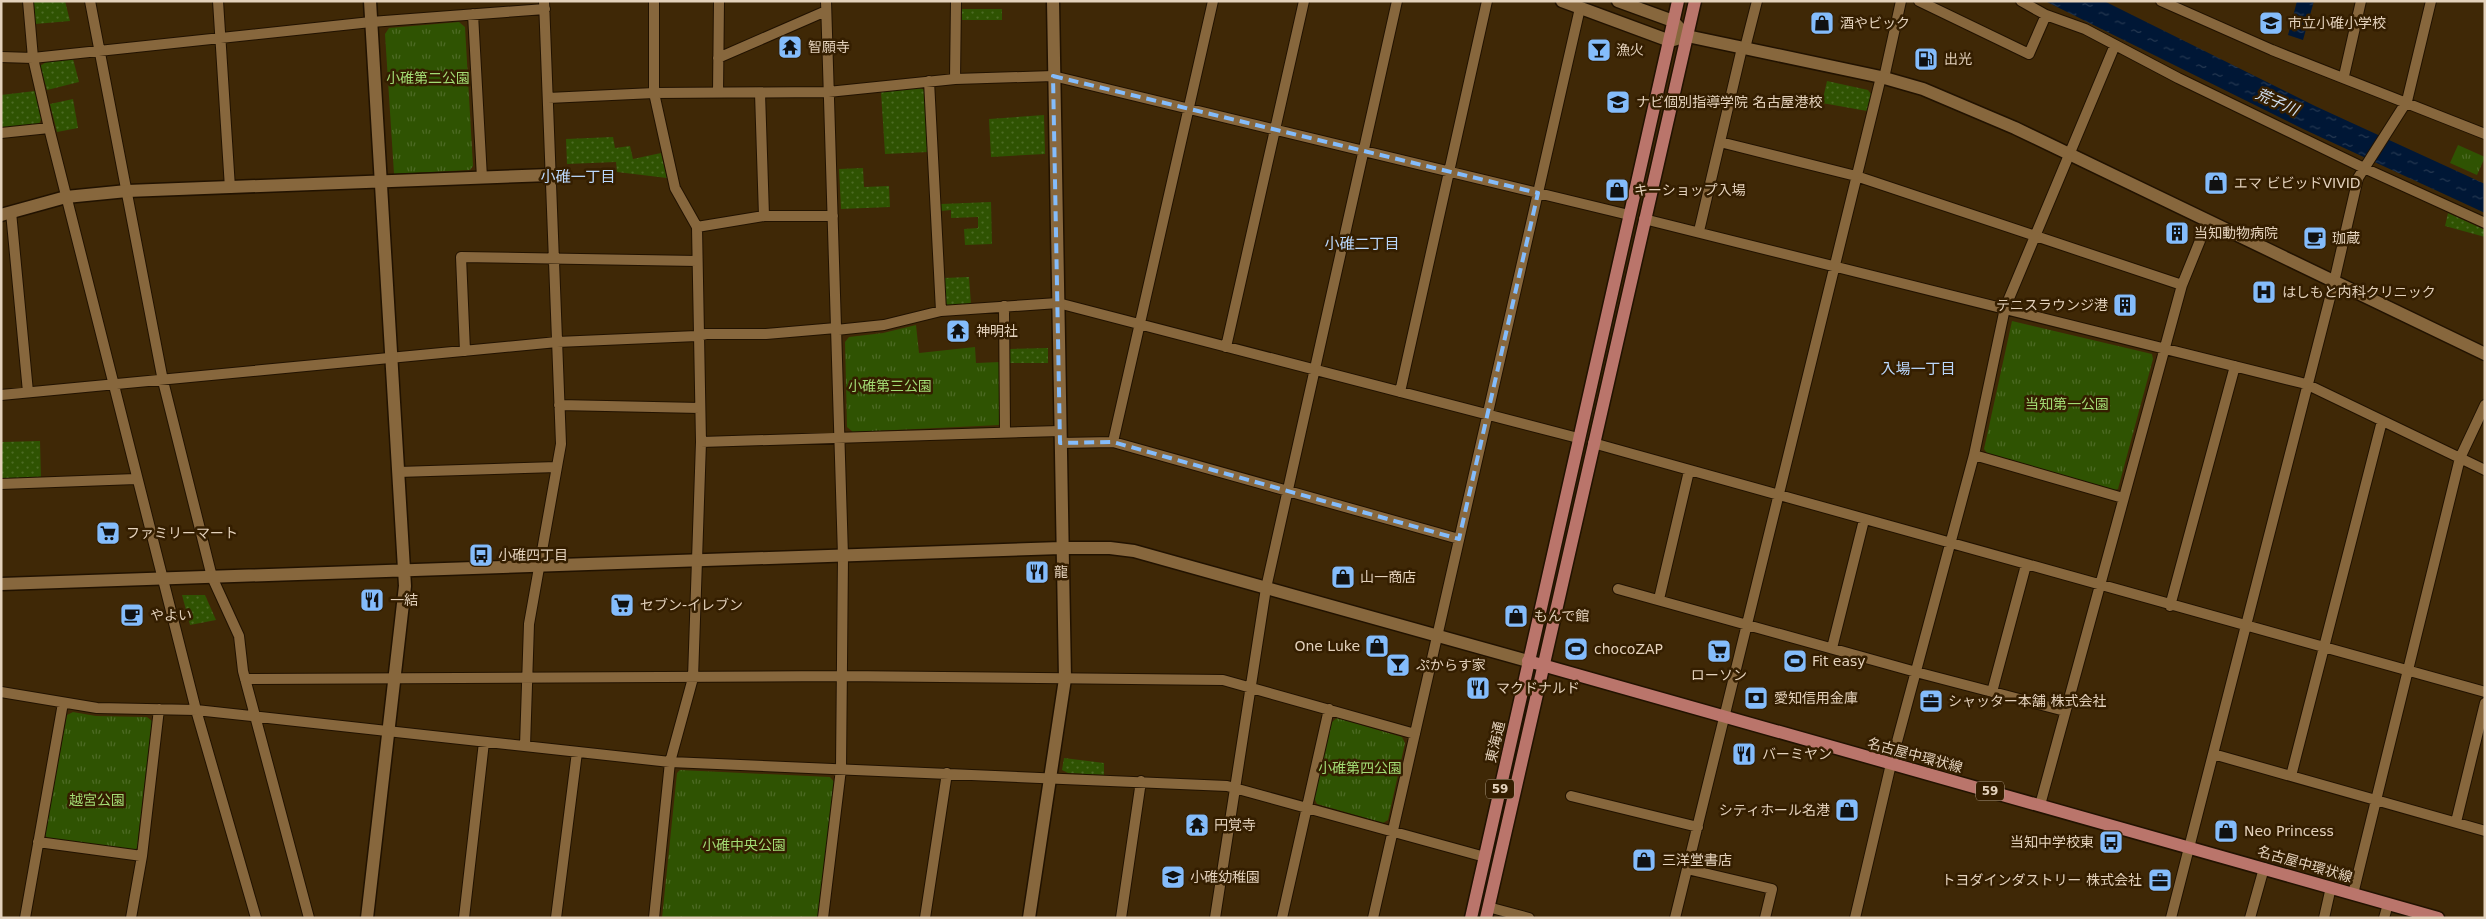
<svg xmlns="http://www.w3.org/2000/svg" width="2486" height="919" font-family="'DejaVu Sans','Noto Sans JP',sans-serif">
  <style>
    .park { fill: url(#park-tufts) }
    .garden { fill: url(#garden-dots) }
    .water { fill: url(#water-ripples) }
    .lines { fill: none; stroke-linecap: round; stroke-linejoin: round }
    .minor-casing { stroke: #211200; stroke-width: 12 }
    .tertiary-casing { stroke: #211200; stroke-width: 15 }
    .primary-casing { stroke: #211200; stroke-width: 15 }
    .minor { stroke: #87673d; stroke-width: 10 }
    .tertiary { stroke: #87673d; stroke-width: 12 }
    .primary { stroke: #ba756b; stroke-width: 12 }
    .marked { fill: none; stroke: #84bcfb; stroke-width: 4; stroke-dasharray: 10 6; stroke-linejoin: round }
    .labels { text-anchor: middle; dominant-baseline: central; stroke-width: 5; stroke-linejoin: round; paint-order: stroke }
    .shield { fill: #341e00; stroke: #af9c84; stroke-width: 1 }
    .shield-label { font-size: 12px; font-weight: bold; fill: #e4d2bc }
    .poi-label { font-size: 14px; fill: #e4d2bc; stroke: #341e00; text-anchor: start }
    .park-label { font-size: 14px; fill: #a3dc73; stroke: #341e00 }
    .street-label { font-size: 14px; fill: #e4d2bc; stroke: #341e00 }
    .water-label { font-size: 15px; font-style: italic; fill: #d3e2f4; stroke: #341e00 }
    .neighbourhood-label { font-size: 15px; fill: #bbd9fe; stroke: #341e00 }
  </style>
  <defs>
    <pattern id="park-tufts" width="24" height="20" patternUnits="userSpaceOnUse" patternTransform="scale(1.25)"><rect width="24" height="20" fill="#2f5302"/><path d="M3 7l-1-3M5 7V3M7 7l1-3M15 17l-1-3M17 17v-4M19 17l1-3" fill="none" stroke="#4d6b25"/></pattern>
    <pattern id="garden-dots" width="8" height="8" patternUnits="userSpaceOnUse" patternTransform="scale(1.25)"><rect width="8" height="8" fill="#2f5302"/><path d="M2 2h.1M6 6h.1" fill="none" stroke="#4d6b25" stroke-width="1.8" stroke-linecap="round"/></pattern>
    <pattern id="water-ripples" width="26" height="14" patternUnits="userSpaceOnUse" patternTransform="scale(1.25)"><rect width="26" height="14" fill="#001736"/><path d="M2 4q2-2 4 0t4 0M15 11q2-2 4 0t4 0" fill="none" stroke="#253851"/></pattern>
  </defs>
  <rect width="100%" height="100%" fill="#3f2806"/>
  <path class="park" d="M459 22 465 27 473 166 470 170 394 174 385 34 389 28Z
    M2458 145 2485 157 2477 175 2450 163Z
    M2012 321 2152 354 2153 359 2118 489 2115 490 1987 453 1984 449Z
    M916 325 919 353 975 347 976 363 1000 362V425L853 432 847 427 845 342 849 337 883 333Z
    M73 712 96 716 147 717 152 721 137 848 132 851 49 840 45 835 67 715Z
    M1337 718 1402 737 1405 743 1388 820 1383 823 1317 804 1314 798 1332 722Z
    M680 770 830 777 835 783 819 918H662L677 773Z"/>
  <path class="garden" d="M33 1H65L70 21 35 24Z
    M962 9H1002V20H962Z
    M73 59 79 82 47 90 40 66 48 61Z
    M1827 81 1868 90 1871 94 1867 111 1822 103Z
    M920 88 925 90 928 152 885 154 881 92Z
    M35 91 42 117 39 124 1 128V95Z
    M73 99 78 128 57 132 50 104Z
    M1044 115 1045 154 991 157 989 119Z
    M613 137 615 148 630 146 633 159 661 153 667 178 617 172 616 162 567 164 566 139Z
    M863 168 864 187 889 186 890 207 841 209 839 169Z
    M991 202 992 244 965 245 964 229 978 228V217L951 218V210L941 211V204Z
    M2448 213 2485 230V237L2445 226Z
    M969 277 971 304 949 306 945 303 944 278Z
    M1048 348V363H1010V349Z
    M40 441 41 478 1 480V442Z
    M182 595H205L216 620 190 625Z
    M1064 758 1104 763V775L1068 773 1062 770Z"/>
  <path class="water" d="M2045 1H2104L2315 106 2485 184V213L2303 129Z
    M2297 1H2314L2303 40 2288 35Z"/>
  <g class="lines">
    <g class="minor-casing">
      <path id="minor" d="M28 1 33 58 49 128 196 710 256 918
        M90 1 163 381 212 577 239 636 243 671 309 918
        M218 1 230 188
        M654 1V93L675 188 697 227
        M1919 1 2029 54 2046 15
        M2021 1 2046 15 2085 29 2178 78 2364 168 2485 223
        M2161 1 2272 50 2485 134
        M473 14 482 178
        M1745 48 1757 1
        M1 57 33 58 371 22 545 9
        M718 58 826 11
        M2344 76 2361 1
        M1884 78 1901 1
        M955 79 956 1
        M929 81 941 311
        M718 92 719 1
        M760 93 764 216
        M548 98 654 93 828 92 955 79 1053 76 1629 215
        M1 133 49 128
        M1720 142 1856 176 2182 285
        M11 212 28 392
        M1644 219 2306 384 2485 470
        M1699 231 1742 48
        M1004 306 1005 432
        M836 330 884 325 941 311 1058 303 1578 438
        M1226 347 1304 1
        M465 351 461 257 697 261
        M1400 392 1487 1
        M1 395 557 342 697 336 706 334H766L836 328
        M559 405 700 408
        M701 442 1060 431
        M1113 442 1213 1
        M1060 443 1113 442 1459 539
        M1593 443 2485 692
        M1974 455 2123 498
        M398 472 557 467
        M1 484 136 479
        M1618 589 1916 672 2065 711
        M1659 599 1689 471
        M2170 606 2235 366
        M1832 648 1864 520
        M245 679 842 676 1223 680 1415 734
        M1 692 97 708 196 710 670 762 1227 786 1485 857
        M1992 692 2026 565
        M525 746 529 624 561 444 544 1
        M2213 754 2485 831
        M2291 776 2382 421
        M1571 796 1698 827
        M2040 805 2182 285 2208 221
        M2456 822 2485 703
        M38 842 142 856
        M1687 869 1772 889 1765 918
        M2353 894 2460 458 2485 405
        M1488 907 1529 918
        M25 918 63 703
        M131 918 142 856 159 709
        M464 918 484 742
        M556 918 577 752
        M654 918 670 762 693 678 701 442 697 227 764 216H833
        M823 918 841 769 843 556 826 1
        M925 918 947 773
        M1121 918 1141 781
        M1215 918 1266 588 1397 1
        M1282 918 1329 709
        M1373 918 1580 8
        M1675 918 1881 77
        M1855 918 1891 764 1974 455 2005 308 2115 45
        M2171 918 2334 282 2358 178 2407 101 2431 1
        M2250 918 2264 868
        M2324 918 2331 887
        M2384 918 2388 904"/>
    </g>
    <g class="tertiary-casing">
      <path id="tertiary" d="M1562 1 1670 41 1687 36 1881 77 1923 89 2015 128 2485 354
        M1618 1 1673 21 1687 36
        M1 215 66 197 127 191 550 175
        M1 584 1061 548H1110L1134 551 1528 661
        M367 918 405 586 370 1
        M1029 918 1065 679 1053 1"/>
    </g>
    <g class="primary-casing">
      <path id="primary" d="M1528 661 2438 918
        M1471 918 1678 1
        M1486 918 1695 1"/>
    </g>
    <use href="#minor" class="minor"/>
    <use href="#tertiary" class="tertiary"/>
    <use href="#primary" class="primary"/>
  </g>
  <path class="marked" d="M1053 76 1538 193 1459 539 1113 442 1060 443Z"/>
  <defs>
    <g id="shop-square" transform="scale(1.25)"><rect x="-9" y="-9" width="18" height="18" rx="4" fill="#84bcfb" stroke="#341e00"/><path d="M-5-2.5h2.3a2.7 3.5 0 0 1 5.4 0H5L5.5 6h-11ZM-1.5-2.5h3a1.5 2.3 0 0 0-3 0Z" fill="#111"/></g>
    <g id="school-square" transform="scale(1.25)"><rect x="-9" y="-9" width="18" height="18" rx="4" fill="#84bcfb" stroke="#341e00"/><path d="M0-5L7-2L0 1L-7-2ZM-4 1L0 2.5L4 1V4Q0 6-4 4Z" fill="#111"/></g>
    <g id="temple-square" transform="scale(1.25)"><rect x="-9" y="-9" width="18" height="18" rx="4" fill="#84bcfb" stroke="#341e00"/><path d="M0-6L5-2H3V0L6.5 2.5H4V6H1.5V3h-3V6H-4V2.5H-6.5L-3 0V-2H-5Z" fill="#111"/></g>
    <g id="bar-square" transform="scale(1.25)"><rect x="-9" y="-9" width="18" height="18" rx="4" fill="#84bcfb" stroke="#341e00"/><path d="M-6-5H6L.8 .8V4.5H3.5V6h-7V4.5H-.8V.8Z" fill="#111"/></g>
    <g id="fuel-square" transform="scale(1.25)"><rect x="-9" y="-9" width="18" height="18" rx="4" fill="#84bcfb" stroke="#341e00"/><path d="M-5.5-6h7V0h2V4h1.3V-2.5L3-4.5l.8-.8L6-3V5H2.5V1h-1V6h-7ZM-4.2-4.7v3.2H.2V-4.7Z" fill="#111"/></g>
    <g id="building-square" transform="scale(1.25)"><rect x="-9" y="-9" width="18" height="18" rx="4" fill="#84bcfb" stroke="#341e00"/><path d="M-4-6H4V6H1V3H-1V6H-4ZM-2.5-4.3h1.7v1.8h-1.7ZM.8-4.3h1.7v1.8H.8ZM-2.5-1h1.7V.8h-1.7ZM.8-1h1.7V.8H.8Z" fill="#111"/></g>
    <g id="cafe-square" transform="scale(1.25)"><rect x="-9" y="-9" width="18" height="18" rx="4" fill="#84bcfb" stroke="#341e00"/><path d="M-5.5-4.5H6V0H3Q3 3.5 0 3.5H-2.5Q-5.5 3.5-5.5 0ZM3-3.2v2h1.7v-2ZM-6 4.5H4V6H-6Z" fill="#111"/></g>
    <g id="hospital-square" transform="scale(1.25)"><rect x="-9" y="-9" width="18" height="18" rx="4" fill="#84bcfb" stroke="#341e00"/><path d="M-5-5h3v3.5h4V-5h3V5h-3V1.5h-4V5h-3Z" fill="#111"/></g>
    <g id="supermarket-square" transform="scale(1.25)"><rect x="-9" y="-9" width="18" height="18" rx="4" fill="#84bcfb" stroke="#341e00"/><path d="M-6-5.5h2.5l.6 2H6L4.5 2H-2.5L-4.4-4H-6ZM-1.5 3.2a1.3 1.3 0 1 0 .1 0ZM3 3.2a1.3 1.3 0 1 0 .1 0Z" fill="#111"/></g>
    <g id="bus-square" transform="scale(1.25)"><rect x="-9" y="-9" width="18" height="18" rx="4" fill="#84bcfb" stroke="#341e00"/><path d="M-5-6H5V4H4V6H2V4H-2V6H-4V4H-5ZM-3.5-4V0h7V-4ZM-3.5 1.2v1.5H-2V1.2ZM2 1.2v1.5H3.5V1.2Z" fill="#111"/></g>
    <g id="restaurant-square" transform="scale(1.25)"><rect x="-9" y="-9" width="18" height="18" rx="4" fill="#84bcfb" stroke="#341e00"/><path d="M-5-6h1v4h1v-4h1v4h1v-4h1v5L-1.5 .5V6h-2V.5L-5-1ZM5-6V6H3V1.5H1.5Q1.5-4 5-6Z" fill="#111"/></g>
    <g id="stadium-square" transform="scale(1.25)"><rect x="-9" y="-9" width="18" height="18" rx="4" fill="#84bcfb" stroke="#341e00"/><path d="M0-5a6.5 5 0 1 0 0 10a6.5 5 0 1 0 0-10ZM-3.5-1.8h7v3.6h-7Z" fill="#111"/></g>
    <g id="bank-square" transform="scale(1.25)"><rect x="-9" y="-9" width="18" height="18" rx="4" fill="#84bcfb" stroke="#341e00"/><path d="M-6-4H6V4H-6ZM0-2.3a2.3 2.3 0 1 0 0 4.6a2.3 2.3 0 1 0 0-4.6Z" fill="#111"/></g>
    <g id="office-square" transform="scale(1.25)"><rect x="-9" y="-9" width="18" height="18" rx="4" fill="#84bcfb" stroke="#341e00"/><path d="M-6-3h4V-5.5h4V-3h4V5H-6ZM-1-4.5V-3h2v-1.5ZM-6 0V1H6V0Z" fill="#111"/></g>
  </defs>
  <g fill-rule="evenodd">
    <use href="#shop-square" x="1822" y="23"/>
    <use href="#school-square" x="2271" y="23"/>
    <use href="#temple-square" x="790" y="47"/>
    <use href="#bar-square" x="1599" y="50"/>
    <use href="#fuel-square" x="1926" y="59"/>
    <use href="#school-square" x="1618" y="102"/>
    <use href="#shop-square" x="2216" y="183"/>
    <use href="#shop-square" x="1617" y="190"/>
    <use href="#building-square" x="2177" y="233"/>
    <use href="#cafe-square" x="2315" y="238"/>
    <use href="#hospital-square" x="2264" y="292"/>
    <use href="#building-square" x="2125" y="305"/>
    <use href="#temple-square" x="958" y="331"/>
    <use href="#supermarket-square" x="108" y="533"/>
    <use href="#bus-square" x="481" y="555"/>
    <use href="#restaurant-square" x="1037" y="572"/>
    <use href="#shop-square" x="1343" y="577"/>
    <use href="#restaurant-square" x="372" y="600"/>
    <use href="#supermarket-square" x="622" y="605"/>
    <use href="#cafe-square" x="132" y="615"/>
    <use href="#shop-square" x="1516" y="616"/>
    <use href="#shop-square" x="1377" y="646"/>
    <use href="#stadium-square" x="1576" y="649"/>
    <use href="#supermarket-square" x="1719" y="651"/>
    <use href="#stadium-square" x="1795" y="661"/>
    <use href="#bar-square" x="1398" y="665"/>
    <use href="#restaurant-square" x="1478" y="688"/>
    <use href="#bank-square" x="1756" y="698"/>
    <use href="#office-square" x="1931" y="701"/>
    <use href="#restaurant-square" x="1744" y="754"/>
    <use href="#shop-square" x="1847" y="810"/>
    <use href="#temple-square" x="1197" y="825"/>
    <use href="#shop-square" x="2226" y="831"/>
    <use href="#bus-square" x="2111" y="842"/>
    <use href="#shop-square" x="1644" y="860"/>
    <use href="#school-square" x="1173" y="877"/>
    <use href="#office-square" x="2160" y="880"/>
  </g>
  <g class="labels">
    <g class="shield">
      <rect x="1486" y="779.5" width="28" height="19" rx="4"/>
      <rect x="1976" y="781.5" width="28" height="19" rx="4"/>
    </g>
    <g class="shield-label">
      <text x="1500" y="789">59</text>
      <text x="1990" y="791">59</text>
    </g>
    <g class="poi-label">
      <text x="1840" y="23">酒やビック</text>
      <text x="2288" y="23">市立小碓小学校</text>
      <text x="808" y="47">智願寺</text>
      <text x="1616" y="50">漁火</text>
      <text x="1944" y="59">出光</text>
      <text x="1636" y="102">ナビ個別指導学院 名古屋港校</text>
      <text x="2234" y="183">エマ ビビッドVIVID</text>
      <text x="1634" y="190">キーショップ入場</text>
      <text x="2194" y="233">当知動物病院</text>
      <text x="2332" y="238">珈蔵</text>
      <text x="2282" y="292">はしもと内科クリニック</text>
      <text x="2108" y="305" text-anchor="end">テニスラウンジ港</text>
      <text x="976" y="331">神明社</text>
      <text x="126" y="533">ファミリーマート</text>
      <text x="498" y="555">小碓四丁目</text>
      <text x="1054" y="572">龍</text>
      <text x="1360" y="577">山一商店</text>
      <text x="390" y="600">一結</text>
      <text x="640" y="605">セブン-イレブン</text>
      <text x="150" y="615">やよい</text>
      <text x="1534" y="616">もんで館</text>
      <text x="1360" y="646" text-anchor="end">One Luke</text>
      <text x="1594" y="649">chocoZAP</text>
      <text x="1812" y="661">Fit easy</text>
      <text x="1416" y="665">ぷからす家</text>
      <text x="1719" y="675" text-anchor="middle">ローソン</text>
      <text x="1496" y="688">マクドナルド</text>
      <text x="1774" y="698">愛知信用金庫</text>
      <text x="1948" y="701">シャッター本舗 株式会社</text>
      <text x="1762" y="754">バーミヤン</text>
      <text x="1830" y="810" text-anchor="end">シティホール名港</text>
      <text x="1214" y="825">円覚寺</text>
      <text x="2244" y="831">Neo Princess</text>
      <text x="2094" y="842" text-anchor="end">当知中学校東</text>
      <text x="1662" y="860">三洋堂書店</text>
      <text x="1190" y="877">小碓幼稚園</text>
      <text x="2142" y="880" text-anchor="end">トヨダインダストリー 株式会社</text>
    </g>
    <g class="park-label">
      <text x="428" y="78">小碓第二公園</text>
      <text x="890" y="386">小碓第三公園</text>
      <text x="2067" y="404">当知第一公園</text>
      <text x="1360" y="768">小碓第四公園</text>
      <text x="97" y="800">越宮公園</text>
      <text x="744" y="845">小碓中央公園</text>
    </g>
    <g class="street-label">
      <text transform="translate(1495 742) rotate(-77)">東海通</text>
      <text transform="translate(1915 755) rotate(15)">名古屋中環状線</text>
      <text transform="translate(2305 864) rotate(16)">名古屋中環状線</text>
    </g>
    <g class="water-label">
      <text transform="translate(2277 102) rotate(24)">荒子川</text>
    </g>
    <g class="neighbourhood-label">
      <text x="578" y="177">小碓一丁目</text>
      <text x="1362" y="244">小碓二丁目</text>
      <text x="1918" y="369">入場一丁目</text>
    </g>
  </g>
  <rect width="2486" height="919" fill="none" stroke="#e4d2bc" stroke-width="5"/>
</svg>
